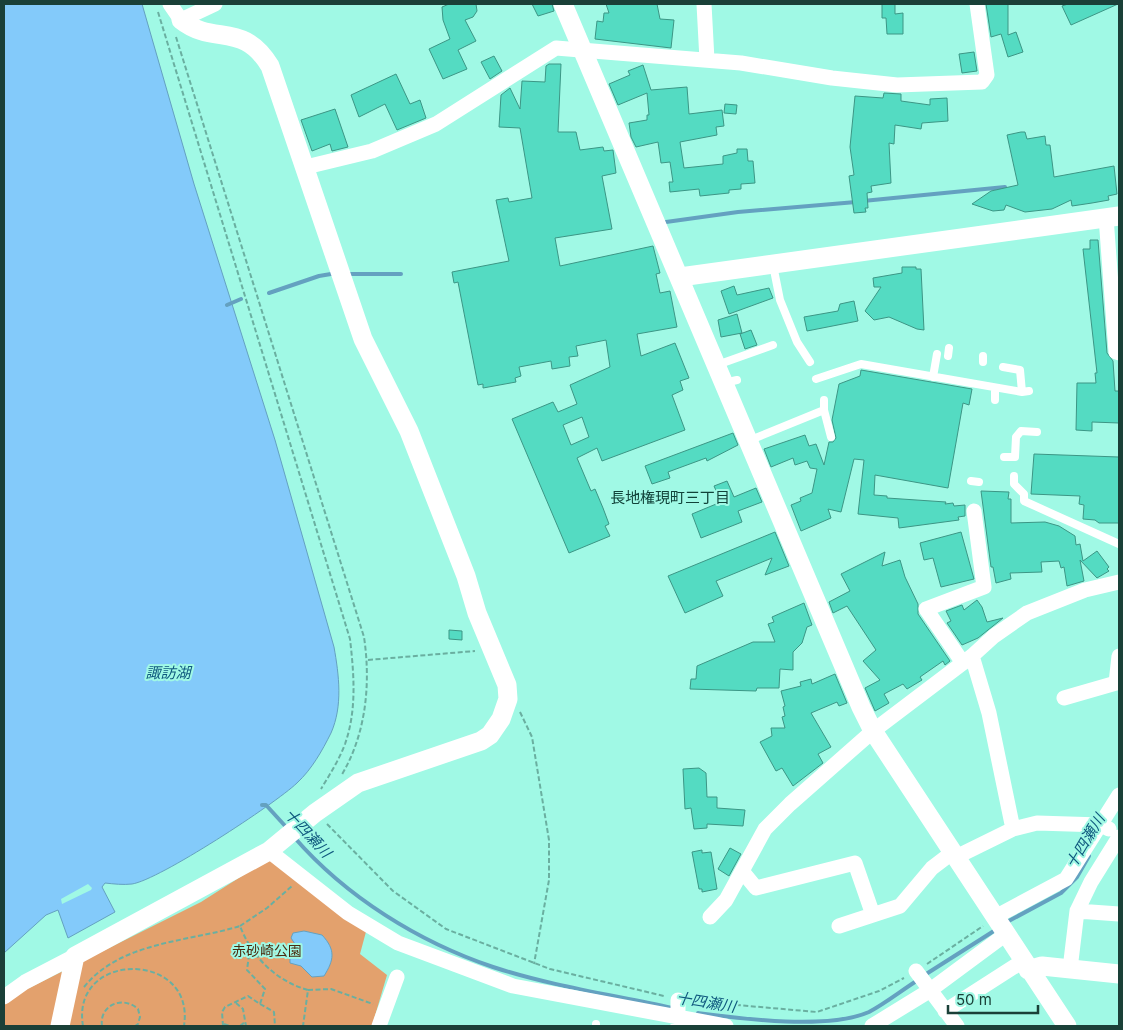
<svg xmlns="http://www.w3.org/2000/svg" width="1123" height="1030" font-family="Inter,'Noto Sans JP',sans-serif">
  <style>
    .green { fill: #e3a16d }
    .water { fill: #83cafa; stroke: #64a1c0 }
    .pier { fill: #a0f9e5 }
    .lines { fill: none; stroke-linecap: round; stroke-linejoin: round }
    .stream { stroke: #64a1c0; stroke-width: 4 }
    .building { fill: #54dbc2; stroke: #3c9685; fill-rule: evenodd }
    .path { stroke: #6aafa0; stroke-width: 2; stroke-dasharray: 5 2.5; stroke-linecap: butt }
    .service { stroke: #fff; stroke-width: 8 }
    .minor { stroke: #fff; stroke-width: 15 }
    .tertiary { stroke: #fff; stroke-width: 19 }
    .labels { text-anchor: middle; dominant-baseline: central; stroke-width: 4; stroke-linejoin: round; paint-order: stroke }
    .park-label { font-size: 14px; fill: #4b2c10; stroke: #a0f9e5 }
    .neighbourhood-label { font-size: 15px; fill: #114239; stroke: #a0f9e5 }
    .water-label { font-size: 15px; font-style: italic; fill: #0f587e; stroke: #a0f9e5 }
  </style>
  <rect width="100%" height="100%" fill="#a0f9e5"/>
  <path class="green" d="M270 858 367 928 360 954 387 975 372 1026H4V1003L9 998 201 902Z"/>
  <path class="water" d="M4 4H142L194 184 275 440 334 647C339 675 343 706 331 733 322 751 312 769 297 783 275 804 159 880 132 884 123 885 114 884 105 883L102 887 115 912 68 938 58 910 46 915 4 953Z
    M304 931 322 935C336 950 334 960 324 976L312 977 301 966 290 963V957L297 947 291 938 293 933Z"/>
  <path class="pier" d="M88 884 92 888 91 890 62 904 61 899Z"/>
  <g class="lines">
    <path class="stream" d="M863 201 1005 187
      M666 222 738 212 856 202
      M350 274H401
      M269 293 319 276 331 274
      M227 305 241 299
      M262 805H266L287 828
      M294 837C346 897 419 942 493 967 551 986 613 995 672 1008
      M1005 923 1061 893 1077 877 1089 856
      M923 976 997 929
      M698 1013C744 1019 827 1030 869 1012 886 1003 902 990 918 980"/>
  </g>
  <path class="building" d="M449 4H476L477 11 473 17 465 20 476 41 458 50 467 69 443 79 429 49 450 39 443 20 442 7Z
    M532 4H552L554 11 538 16Z
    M606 4H657L660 19 674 20 671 48 595 39 597 21 603 22 604 13H609Z
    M882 4H895V14L903 13V34H887L886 18H882Z
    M986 4H1008V35L1016 32 1023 52 1008 57 1001 34 991 37Z
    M1068 4H1118L1071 25 1062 6Z
    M974 52 977 71 962 73 959 54Z
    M494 56 502 71 490 79 481 62Z
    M549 64H561L558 132H576L580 150 603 147 604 151 613 150 616 173 602 176 612 229 555 238 560 266 653 246 660 273 656 274 660 293 670 291 677 327 637 334 641 356 675 343 689 378 680 381 683 390 672 395 685 430 602 461 597 448 577 458 591 491 595 489 603 508 609 524 605 526 610 536 569 553 512 419 553 402 558 412 577 404 570 385 610 367 606 340 576 346 578 356 569 357 570 366 552 369 551 361 519 367 521 376 515 378 516 382 483 388V384L478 385 458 282 454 283 452 272 509 261 496 200 508 198 509 202 532 198 520 128 499 127 501 95 510 88 520 109 522 81 545 82 546 66ZM582 417 589 437 571 445 563 425Z
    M643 65 651 90 687 87 689 114 722 110 724 126 716 127 717 135 680 142 684 168 723 164V156L737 153V149H747L748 161H753L755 183 741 184V189L729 190V193L700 196 699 189 670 192 669 182H673L670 162 661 163 658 142 636 147 631 137 629 123 647 120V115H649L647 93 618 105 609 84 630 75 628 71Z
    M396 74 410 104 420 100 426 118 397 130 385 104 359 117 351 95Z
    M884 93 901 94V101L930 105V99L947 98 948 121 922 123 921 129 895 125 894 144 889 143 891 183 871 186 872 192 867 193 868 208H865L866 212 854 213 849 176 854 175 850 147 855 96 883 98Z
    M725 104 737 105 736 114 724 113Z
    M335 109 348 147 332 151 330 144 312 151 301 120Z
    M1021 132H1025L1027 139 1045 136 1046 145H1050L1054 177 1114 166 1117 194 1108 196 1109 200 1092 203 1072 206 1071 200 1052 209 1025 212 1006 205 1004 210 993 211 972 204 991 191 1018 185 1007 135Z
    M1090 240H1098L1107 353 1113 361 1115 391H1119V423L1092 422V431L1076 430 1077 383H1096L1095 373H1097L1083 249H1090Z
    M902 267H916V269H921L924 330 917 329 889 317 874 320 865 311 881 287H874L873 278 902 273Z
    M734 286 737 295 769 288 773 298 729 314 721 291Z
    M854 301 858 321 807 331 804 317 838 311 840 304Z
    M737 314 742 333 721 337 718 320Z
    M751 330 757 345 745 349 740 334Z
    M861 370 972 389 969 405 963 403 948 488 875 475 874 495 887 496V498L946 502 945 504 953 503 954 506 965 505V516L958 517 959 520 899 528 898 518 858 514 864 460 854 459 841 512 828 509 831 518 801 531 791 505 801 501 800 498 812 493 817 469 810 468 807 461 795 465 793 458 771 467 764 449 805 435 809 446 816 444 824 465 829 442H833L836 438 832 420 839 384 860 376Z
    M733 433 738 445 707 461 706 458 668 472 670 478 652 484 645 466Z
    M1034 454 1119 457V523H1099L1095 520 1083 519 1084 505 1079 504 1080 496 1031 494Z
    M727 481 734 497 756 488 762 502 738 511 742 522 701 538 692 514 721 502 714 486Z
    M981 491 1009 492 1008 499H1011V523L1045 522 1059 526 1075 536 1076 545 1080 544 1083 561 1097 551 1109 567 1107 569 1109 571 1097 578 1080 560 1084 581 1067 586 1064 567 1061 568 1059 561 1041 562 1042 572 1010 573 1011 579 996 583 993 567H991Z
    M775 532 789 566 765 575 772 558 716 581 723 596 685 613 668 576Z
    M961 532 974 579 941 587 933 558 924 560 920 543Z
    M885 552 882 566 900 560 905 577 918 604V614L950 661 945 665 943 661 920 677 922 680 907 689 903 684 884 694 889 703 875 711 865 688 880 680 863 661 876 650 847 606 833 613 829 602 850 591 841 574Z
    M977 600 982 607 987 622 1003 618 978 638 962 645 947 623 951 621 946 611 962 605 964 610Z
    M804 603 812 625 807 627 802 643 793 652V670L780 669 779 688H757L756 691 690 689 691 679H696L697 666 753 642H775L768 624 774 622 772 617Z
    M449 630 462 631V640L449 639Z
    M835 674 847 703 839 706 837 702 811 713 831 747 818 754 823 763 793 786 782 768 776 771 760 742 772 736 771 728H785L782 717 785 716 783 707 785 706 781 691 801 686 800 682 811 679 812 684Z
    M699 768 706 773 707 797H717V808L745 810 743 826 707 824V828L694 829 691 808 685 809 683 769Z
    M730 848 741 854 729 876 718 869Z
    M702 850V853L711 852 717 889 702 892V889H699L692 852Z"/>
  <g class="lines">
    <path class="path" d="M158 12 350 639C354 674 357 710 345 744 339 760 330 774 321 789
      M176 37 364 637C371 684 366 735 341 776
      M368 660 475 651
      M520 712 532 737 549 840V880L534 964
      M327 824 393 891 446 929 550 969 664 996
      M240 926 267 908 292 886
      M927 964 983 926
      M84 987C121 941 189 942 240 926 252 957 276 981 308 990L303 1026
      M308 990 331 989 373 1004
      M691 1001 817 1012 879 991 904 978
      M236 1003 243 1009 246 1026
      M260 1004 274 1012 275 1026
      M224 1024 230 1026
      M83 1026C70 950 196 950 184 1026
      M102 1026C99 1005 123 995 138 1009L140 1017 138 1024 135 1026
      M223 1026 222 1012 225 1007 248 996 260 1004 265 989 247 970 249 955 254 950
      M240 1026 245 1022"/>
    <path class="service" d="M773 265 780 300 797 342 810 362
      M948 356 949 348
      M983 362V356
      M717 365 773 345
      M1003 367 1020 370 1022 392
      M933 377 937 354
      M816 379 861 364 1022 392 1029 391
      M724 383 737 380
      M995 400V388
      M824 410 831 437
      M748 441 824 410V400
      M1004 457H1015L1016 437 1021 431 1037 432
      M1014 476V484L1024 494V501L1119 544
      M971 481 979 482
      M596 1024V1026"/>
    <path class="minor" d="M170 4 181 20 215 4
      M704 4 707 60
      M310 166 372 151 436 124 556 48 741 63 832 78 897 85 982 82 987 75 977 4
      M1106 217 1116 352 1119 353
      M963 663 926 609 984 587 974 511
      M1064 698 1116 683 1119 656
      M1013 829 1037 823 1101 825 1109 829
      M269 851 348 913 398 943 513 986 726 1026
      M956 857 1013 829 989 713 972 656
      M742 871 756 888 855 863 873 915
      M1077 911 1119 914
      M710 917 726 900 765 829 790 804 873 731 972 656 994 636 1027 613 1085 590 1119 582
      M995 917 1066 879 1119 795
      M839 926 900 906 932 868 953 852
      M1070 969 1077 911 1091 882 1119 837
      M916 971 957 1026
      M4 997 25 982 75 956
      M945 1011 1023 961
      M379 1026 397 977
      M678 1026V1000
      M872 1026 929 991 1006 934"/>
    <path class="tertiary" d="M563 4 861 707 873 731 1067 1026
      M680 277 1119 216
      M1028 970 1042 966 1119 974
      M60 1026 75 956 269 851 315 813 358 783 481 741 490 735 501 719 508 699 507 685 477 613 466 576 409 431 363 339 270 66C243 21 214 46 181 20"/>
  </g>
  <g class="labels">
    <g class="park-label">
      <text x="267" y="950">赤砂崎公園</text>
    </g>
    <g class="neighbourhood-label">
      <text x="670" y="497">長地権現町三丁目</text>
    </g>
    <g class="water-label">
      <text x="168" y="672">諏訪湖</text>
      <text transform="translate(308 833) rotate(47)">十四瀬川</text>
      <text transform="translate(1085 841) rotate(-59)">十四瀬川</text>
      <text transform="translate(706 1002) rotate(9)">十四瀬川</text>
    </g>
  </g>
  <rect width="1123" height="1030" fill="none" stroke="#1a4038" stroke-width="10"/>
  <path d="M948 1005v8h90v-8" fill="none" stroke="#1a4038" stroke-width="2.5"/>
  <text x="956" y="1005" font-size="15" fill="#1a4038" stroke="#a0f9e5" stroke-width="4" paint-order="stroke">50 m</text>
</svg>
